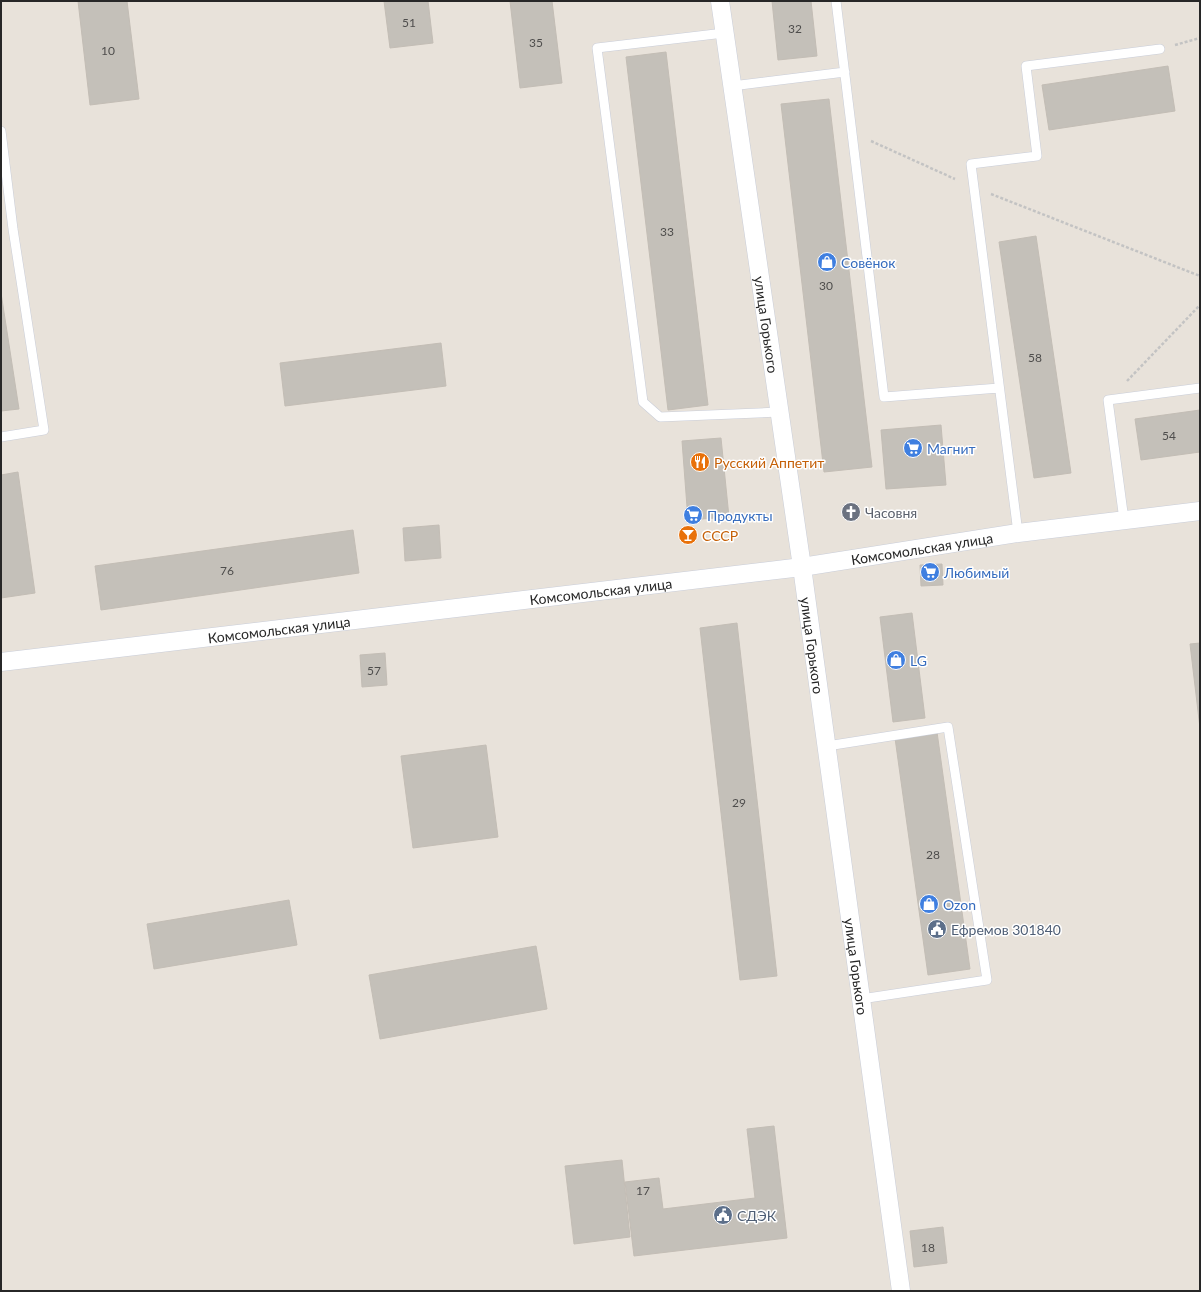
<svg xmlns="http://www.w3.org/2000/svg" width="1201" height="1292" font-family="Lato,sans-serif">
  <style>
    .building { fill: #c4c0b9; stroke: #c3bdb5 }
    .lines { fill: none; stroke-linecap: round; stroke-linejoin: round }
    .service-casing { stroke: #c9cdd8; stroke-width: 10 }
    .minor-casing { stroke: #c9cdd8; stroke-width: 19 }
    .path { stroke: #c3c3c3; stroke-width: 2.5; stroke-dasharray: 3 2; stroke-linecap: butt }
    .service { stroke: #fff; stroke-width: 9 }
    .minor { stroke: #fff; stroke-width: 18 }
    .labels { text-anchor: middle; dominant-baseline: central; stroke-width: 3; stroke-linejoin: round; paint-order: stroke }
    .number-label { font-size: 12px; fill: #4e4d4c }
    .shop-label { font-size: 14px; fill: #366cbe; stroke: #fff; text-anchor: start }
    .street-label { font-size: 14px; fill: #272727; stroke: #fff }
    .food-label { font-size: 14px; fill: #c56008; stroke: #fff; text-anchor: start }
    .worship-label { font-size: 14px; fill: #5b616d; stroke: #fff; text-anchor: start }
    .service-label { font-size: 14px; fill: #4e5e75; stroke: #fff; text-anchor: start }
  </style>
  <rect width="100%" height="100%" fill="#e8e2da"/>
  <path class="building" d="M78 1H127L139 99 90 105Z
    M384 1H428L433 43 390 48Z
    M510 1H552L562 83 520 88Z
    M772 1H811L817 56 778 60Z
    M666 52 708 405 668 410 626 57Z
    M1168 66 1175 111 1049 130 1042 85Z
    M829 99 872 467 824 472 781 104Z
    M1036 236 1071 473 1034 478 999 242Z
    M1 293 19 409 1 411Z
    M441 343 446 386 285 406 280 363Z
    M1200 410V452L1141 460 1135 419Z
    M941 425 946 485 886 489 881 430Z
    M721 438 729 517 688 520 682 441Z
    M18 472 35 593 1 598V475Z
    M439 525 441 558 405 561 403 528Z
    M353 530 359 573 101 610 95 566Z
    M942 564 943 585 921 586 920 565Z
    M912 613 925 718 893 722 880 617Z
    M737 623 777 976 740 980 700 628Z
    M1200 643V728L1190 644Z
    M385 653 387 685 362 687 360 655Z
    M937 732 970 969 928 975 895 738Z
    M486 745 498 837 413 848 401 756Z
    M289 900 297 945 154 969 147 924Z
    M536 946 547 1009 380 1039 369 975Z
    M774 1126 787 1238 634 1256 625 1182 659 1178 663 1209 755 1198 747 1129Z
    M622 1160 630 1237 574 1244 565 1166Z
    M943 1227 947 1263 914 1267 910 1231Z"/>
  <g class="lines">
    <g class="service-casing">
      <path id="service" d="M836 1 884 397 999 388
        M724 33 597 48 643 402 660 417 779 412
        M732 86 845 72
        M1 131 13 229 44 430 1 437
        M1124 520 1108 400 1200 388
        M1018 533 971 164 1037 156 1026 66 1160 49
        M827 746 948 727 987 980 861 999"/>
    </g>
    <g class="minor-casing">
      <g id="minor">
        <path id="s1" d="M720 1 802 567 901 1291"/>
        <path id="s2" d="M1 662 802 567 1018 533 1200 511"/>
      </g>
    </g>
    <path class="path" d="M1175 45 1200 38
      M871 141 955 179
      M991 194 1200 276
      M1127 381 1200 305"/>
    <use href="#service" class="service"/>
    <use href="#minor" class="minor"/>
  </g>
  <defs>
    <g id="shop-disc" transform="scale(1)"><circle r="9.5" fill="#3f7fe0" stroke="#fff"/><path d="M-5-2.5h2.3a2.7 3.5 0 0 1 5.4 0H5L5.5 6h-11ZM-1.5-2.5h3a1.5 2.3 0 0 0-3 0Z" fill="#fff"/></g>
    <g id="supermarket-disc" transform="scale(1)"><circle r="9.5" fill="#3f7fe0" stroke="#fff"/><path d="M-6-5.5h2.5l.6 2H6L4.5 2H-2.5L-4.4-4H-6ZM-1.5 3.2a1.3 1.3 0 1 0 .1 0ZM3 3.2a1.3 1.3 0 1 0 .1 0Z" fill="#fff"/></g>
    <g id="restaurant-disc" transform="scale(1)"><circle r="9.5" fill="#e8710a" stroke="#fff"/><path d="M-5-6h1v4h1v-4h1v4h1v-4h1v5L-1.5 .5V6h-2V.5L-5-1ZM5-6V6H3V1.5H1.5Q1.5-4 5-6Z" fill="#fff"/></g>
    <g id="church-disc" transform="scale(1)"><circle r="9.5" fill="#6b7280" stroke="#fff"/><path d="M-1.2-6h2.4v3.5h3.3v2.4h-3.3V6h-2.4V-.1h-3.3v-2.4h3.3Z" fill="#fff"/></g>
    <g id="bar-disc" transform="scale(1)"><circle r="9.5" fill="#e8710a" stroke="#fff"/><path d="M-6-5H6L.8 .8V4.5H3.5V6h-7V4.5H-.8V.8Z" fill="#fff"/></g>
    <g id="civic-disc" transform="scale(1)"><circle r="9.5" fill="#5c6f8a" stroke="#fff"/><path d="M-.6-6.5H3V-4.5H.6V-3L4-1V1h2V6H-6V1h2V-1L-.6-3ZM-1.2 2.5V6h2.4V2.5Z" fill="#fff"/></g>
  </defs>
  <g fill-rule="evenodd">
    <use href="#shop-disc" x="827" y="262"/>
    <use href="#supermarket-disc" x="913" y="448"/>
    <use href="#restaurant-disc" x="700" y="462"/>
    <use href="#church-disc" x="851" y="512"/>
    <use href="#supermarket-disc" x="693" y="515"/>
    <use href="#bar-disc" x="688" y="535"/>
    <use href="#supermarket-disc" x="930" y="572"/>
    <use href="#shop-disc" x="896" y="660"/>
    <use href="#shop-disc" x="929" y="904"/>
    <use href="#civic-disc" x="937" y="929"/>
    <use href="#civic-disc" x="723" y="1215"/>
  </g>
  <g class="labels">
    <g class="number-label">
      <text x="409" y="22">51</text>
      <text x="795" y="28">32</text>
      <text x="536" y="42">35</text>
      <text x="108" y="50">10</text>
      <text x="667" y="231">33</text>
      <text x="826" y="285">30</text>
      <text x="1035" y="357">58</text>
      <text x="1169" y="435">54</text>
      <text x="227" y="570">76</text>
      <text x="374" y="670">57</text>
      <text x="739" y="802">29</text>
      <text x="933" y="854">28</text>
      <text x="643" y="1190">17</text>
      <text x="928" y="1247">18</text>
    </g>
    <g class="shop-label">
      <text x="841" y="262">Совёнок</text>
      <text x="927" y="448">Магнит</text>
      <text x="707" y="515">Продукты</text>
      <text x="944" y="572">Любимый</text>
      <text x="910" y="660">LG</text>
      <text x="943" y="904">Ozon</text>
    </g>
    <g class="street-label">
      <text stroke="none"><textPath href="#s1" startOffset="327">улица Горького</textPath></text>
      <text stroke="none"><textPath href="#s2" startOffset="928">Комсомольская улица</textPath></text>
      <text stroke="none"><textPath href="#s2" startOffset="604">Комсомольская улица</textPath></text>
      <text stroke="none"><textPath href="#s2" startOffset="280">Комсомольская улица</textPath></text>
      <text stroke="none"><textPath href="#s1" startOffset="651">улица Горького</textPath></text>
      <text stroke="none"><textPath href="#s1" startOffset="975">улица Горького</textPath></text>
    </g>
    <g class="food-label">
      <text x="714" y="462">Русский Аппетит</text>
      <text x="702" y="535">СССР</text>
    </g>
    <g class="worship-label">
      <text x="865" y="512">Часовня</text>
    </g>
    <g class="service-label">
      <text x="951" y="929">Ефремов 301840</text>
      <text x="737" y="1215">СДЭК</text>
    </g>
  </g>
  <rect width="1201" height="1292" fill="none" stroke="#272727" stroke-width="4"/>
</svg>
